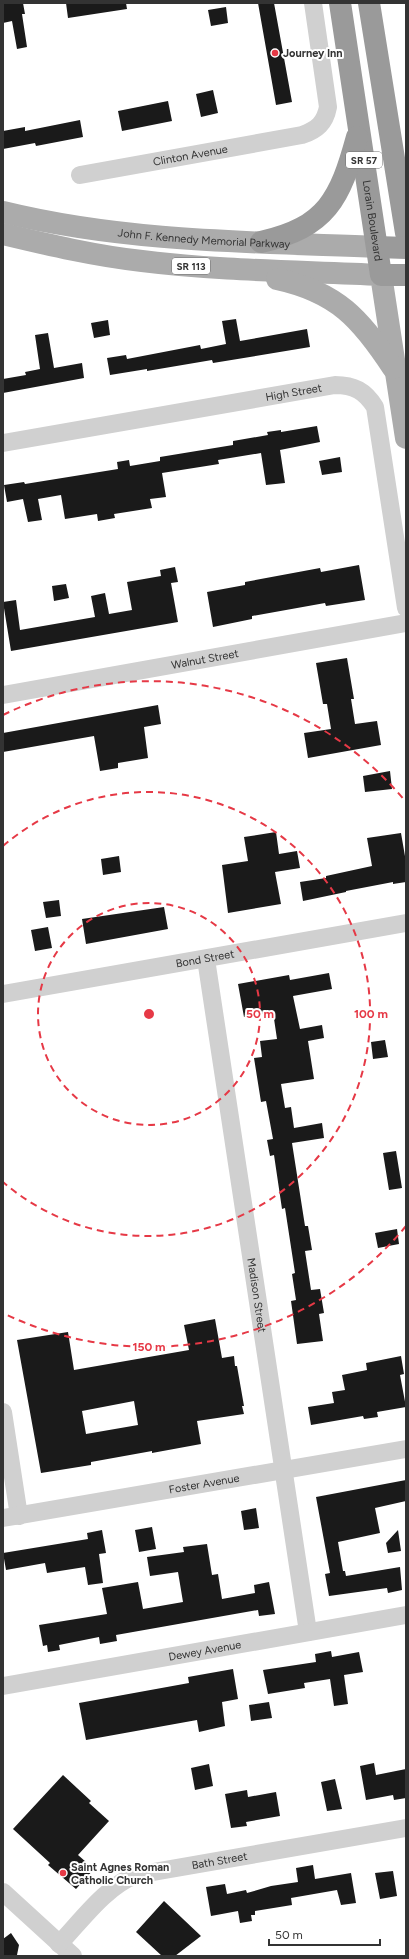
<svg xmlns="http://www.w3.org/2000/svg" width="409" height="1959" font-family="Figtree,sans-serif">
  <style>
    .building { fill: #1a1a1a; fill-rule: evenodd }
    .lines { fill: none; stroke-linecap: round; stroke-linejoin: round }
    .minor { stroke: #d0d0d0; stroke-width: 18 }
    .major { stroke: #ababab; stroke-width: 22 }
    .highway { stroke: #9a9a9a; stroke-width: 22 }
    .ring { fill: none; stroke: #e63946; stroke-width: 2; stroke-dasharray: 7 5 }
    .poi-dot { fill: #e63946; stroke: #fff; stroke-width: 1.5 }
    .labels { text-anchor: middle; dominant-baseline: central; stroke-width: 4; stroke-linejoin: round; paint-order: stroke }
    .shield { fill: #fff; stroke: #707070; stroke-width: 1 }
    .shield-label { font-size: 10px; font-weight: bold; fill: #333 }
    .poi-label { font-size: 11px; font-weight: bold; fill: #333; stroke: #fff; text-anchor: start }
    .street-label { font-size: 11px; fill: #333; stroke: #fff }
    .centre { fill: #e63946; stroke: #fff; stroke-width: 2 }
    .ring-label { font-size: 12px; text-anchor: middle; font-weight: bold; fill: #e63946; stroke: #fff; stroke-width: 4; stroke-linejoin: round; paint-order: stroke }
  </style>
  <rect width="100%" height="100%" fill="#fff"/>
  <path class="building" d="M3 3H23L25 14H22L27 47 17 49 12 21 3 23Z
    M66 3H126L127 9 68 18Z
    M258 3H274L292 102 276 105Z
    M226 7 228 23 211 26 208 10Z
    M213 90 218 113 201 117 196 94Z
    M168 101 172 121 122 131 118 111Z
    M80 120 83 137 36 146 35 143 3 149V131L25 127V131Z
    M236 319 240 341 307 329 310 347 213 363 212 360 147 371V369L110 375 107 358 126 355 127 359 200 345 201 349 226 344 222 321Z
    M108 320 110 335 94 338 91 323Z
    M48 333 54 368 82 363 84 378 3 393V379L26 375 25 372 40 369 35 335Z
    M317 426 320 442 280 450 285 483 266 485 261 453 218 460 219 464 162 473 166 497 150 499 152 508 114 514 115 518 98 521 97 514 65 519 61 495 38 499 42 520 28 522 23 499 7 502 4 485 24 482 25 484 118 469 117 462 129 460 130 466 160 461V457L233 445V441L268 435 267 432 281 430V432Z
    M340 457 342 472 322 475 319 461Z
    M359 565 365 600 326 606 325 603 252 616V619L213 627 207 592 245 585V582L320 568 321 572Z
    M175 567 178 582 171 583 178 622 11 651 3 602 16 600 20 630 95 617 91 596 105 593 109 614 132 610 127 582 161 576 160 570Z
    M66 584 69 598 54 601 52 586Z
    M347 658 354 699H351L355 724 377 721 381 745 308 758 304 733 331 729 327 704H323L316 663Z
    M158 705 161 724 144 727 148 758 118 763V768L100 771 94 736 3 752V733Z
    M390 771 392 789 365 792 363 776Z
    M276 832 279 854 297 851 300 868 275 872 281 904 228 913 222 865 248 861 244 837Z
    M401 833 406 862V882L393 884V882L346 891V892L303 901 300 882 326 878V876L372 866 367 838Z
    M119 856 121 872 103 875 101 859Z
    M59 900 61 916 46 918 43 902Z
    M164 907 168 929 86 944 82 919Z
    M48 927 52 948 35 951 31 930Z
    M329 973 332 989 293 996 300 1029 322 1025 324 1038 308 1041 314 1079 281 1084 285 1108 291 1107 294 1128 322 1123 324 1138 292 1143 305 1226H308L312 1250 305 1251 311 1290 320 1289 324 1313 319 1314 323 1341 297 1344 291 1301 296 1300 292 1274 295 1273 285 1208 282 1209 274 1155 270 1156 267 1140 273 1139 266 1101 261 1102 254 1058 262 1057 260 1041 277 1039 273 1012 244 1017 238 984 289 975 290 980Z
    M385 1040 388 1057 373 1059 371 1042Z
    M396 1151 402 1188 389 1190 383 1153Z
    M397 1229 399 1244 378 1248 375 1233Z
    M215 1319 222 1358 234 1356 235 1366H237L244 1406H242L244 1414 197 1421 201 1444 152 1453V1451L91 1462V1465L41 1473 17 1340 68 1332 74 1370 189 1350 184 1325ZM134 1401 138 1425 86 1434 82 1411Z
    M401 1356 404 1374 400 1375 406 1407 377 1412 378 1417 364 1419 363 1416 311 1425 308 1407 334 1403 332 1392 345 1390 342 1375 367 1370 366 1363Z
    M406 1480V1501L375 1508 380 1533 338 1542 343 1571H345L346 1576 400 1567 402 1590 388 1593 387 1588 329 1596 325 1574 330 1573 316 1497Z
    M256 1508 259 1528 244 1530 241 1511Z
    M152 1527 156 1549 139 1552 135 1530Z
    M102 1530 106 1553 99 1554 103 1583 88 1585 85 1567 47 1573 45 1563 6 1570 3 1553 88 1539 87 1533Z
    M398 1530 401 1551 388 1553 386 1543Z
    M207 1544 212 1575 218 1574 222 1599 255 1593 254 1585 269 1582 275 1614 259 1616 258 1610 116 1635 117 1641 100 1644 99 1637 59 1645 60 1650 48 1652 47 1645 43 1646 39 1625 107 1614 102 1588 138 1582 143 1609 183 1602 178 1572 150 1576 147 1557 184 1552 183 1547Z
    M331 1651 332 1657 359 1652 363 1672 344 1675 348 1704 334 1706 330 1679 304 1683 305 1688 268 1694 263 1670 316 1662 315 1654Z
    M233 1669 238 1699 222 1702 225 1726 199 1732 197 1720 86 1740 79 1703 189 1683 188 1677Z
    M269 1702 272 1718 251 1721 249 1705Z
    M374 1763 376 1775 406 1769V1798L394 1800 393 1795 366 1800 360 1766Z
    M209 1764 213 1786 195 1790 191 1768Z
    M63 1775 91 1801 89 1803 109 1821 78 1855 94 1869 76 1889 48 1865 50 1863 13 1829Z
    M335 1779 342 1809 327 1811 321 1782Z
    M247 1790 248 1797 276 1792 280 1816 246 1822 247 1826 231 1828 225 1794Z
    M313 1865 315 1879 351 1873 356 1903 341 1905 337 1890 291 1898 292 1905 255 1911V1915H251L252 1921 240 1923 238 1911 211 1916 206 1887 225 1884 227 1894 246 1890 247 1893 271 1886 298 1882 296 1868Z
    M393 1871 397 1896 380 1899 375 1873Z
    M164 1901 201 1936 175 1956H162L136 1932Z
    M11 1933 19 1945 17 1955 3 1956V1939Z"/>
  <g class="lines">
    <g class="minor">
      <path id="s1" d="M80 175 302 135C317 130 325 123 328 107L313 3"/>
      <path id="s2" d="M3 443 335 385C354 385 365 391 375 407L406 608"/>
      <path id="s3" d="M3 695 406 623"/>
      <path id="s4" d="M206 959 308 1632"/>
      <path id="s5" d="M3 994 406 923"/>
      <path d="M3 1412 19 1516"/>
      <path id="s6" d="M3 1518 406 1449"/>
      <path id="s7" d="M3 1686 406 1615"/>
      <path d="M3 1892 73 1956"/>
      <path id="s8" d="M59 1944C81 1921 106 1886 136 1875L406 1828"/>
    </g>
    <g class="major">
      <path id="s9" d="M3 212C125 242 252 242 377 247"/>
      <path d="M3 234C49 245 96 256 142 261 222 271 302 271 381 275L406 438"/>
      <path d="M277 279C337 292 361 319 393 368"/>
    </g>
    <g class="highway">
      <path id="s10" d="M340 3 381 275H406"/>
      <path d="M369 3 406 233"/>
      <path d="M261 242C327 227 340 199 357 137"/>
      <path d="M377 247 406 248"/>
    </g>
  </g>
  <g class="ring">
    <circle cx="149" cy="1014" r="111"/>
    <path d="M3 846A222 222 0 1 1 3 1182"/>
    <path d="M406 1226A333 333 0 0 1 3 1313M3 715A333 333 0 0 1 406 802"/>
  </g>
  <g class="poi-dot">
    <circle cx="275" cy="53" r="4"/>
    <circle cx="63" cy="1873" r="4"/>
  </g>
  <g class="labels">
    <g class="shield">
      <rect x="346" y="152" width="36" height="16" rx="3"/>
      <rect x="172" y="258" width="38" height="16" rx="3"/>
    </g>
    <g class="shield-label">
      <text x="364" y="160">SR 57</text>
      <text x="191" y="266">SR 113</text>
    </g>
    <g class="poi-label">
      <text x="283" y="53">Journey Inn</text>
      <text x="71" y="1867">Saint Agnes Roman<tspan x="71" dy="13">Catholic Church</tspan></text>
    </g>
    <g class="street-label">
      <text stroke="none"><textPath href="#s1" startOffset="112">Clinton Avenue</textPath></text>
      <text stroke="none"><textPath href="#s10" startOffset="220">Lorain Boulevard</textPath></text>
      <text stroke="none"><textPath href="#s9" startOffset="203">John F. Kennedy Memorial Parkway</textPath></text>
      <text stroke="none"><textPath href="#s2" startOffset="295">High Street</textPath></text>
      <text stroke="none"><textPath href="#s3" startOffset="205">Walnut Street</textPath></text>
      <text stroke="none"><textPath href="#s5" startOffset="205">Bond Street</textPath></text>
      <text stroke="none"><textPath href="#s4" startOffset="340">Madison Street</textPath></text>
      <text stroke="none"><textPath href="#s6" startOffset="204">Foster Avenue</textPath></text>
      <text stroke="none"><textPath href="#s7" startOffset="205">Dewey Avenue</textPath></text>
      <text stroke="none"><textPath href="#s8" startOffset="189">Bath Street</textPath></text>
    </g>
  </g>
  <circle cx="149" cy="1014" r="6" class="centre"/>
  <g class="ring-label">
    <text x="260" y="1018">50 m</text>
    <text x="371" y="1018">100 m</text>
    <text x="149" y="1351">150 m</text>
  </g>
  <rect width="409" height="1959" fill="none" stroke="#333333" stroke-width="8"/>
  <path d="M269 1939v6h111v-6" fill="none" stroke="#333333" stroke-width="2"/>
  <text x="275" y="1939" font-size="12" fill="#333333" stroke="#ffffff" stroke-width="3" paint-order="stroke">50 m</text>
</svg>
